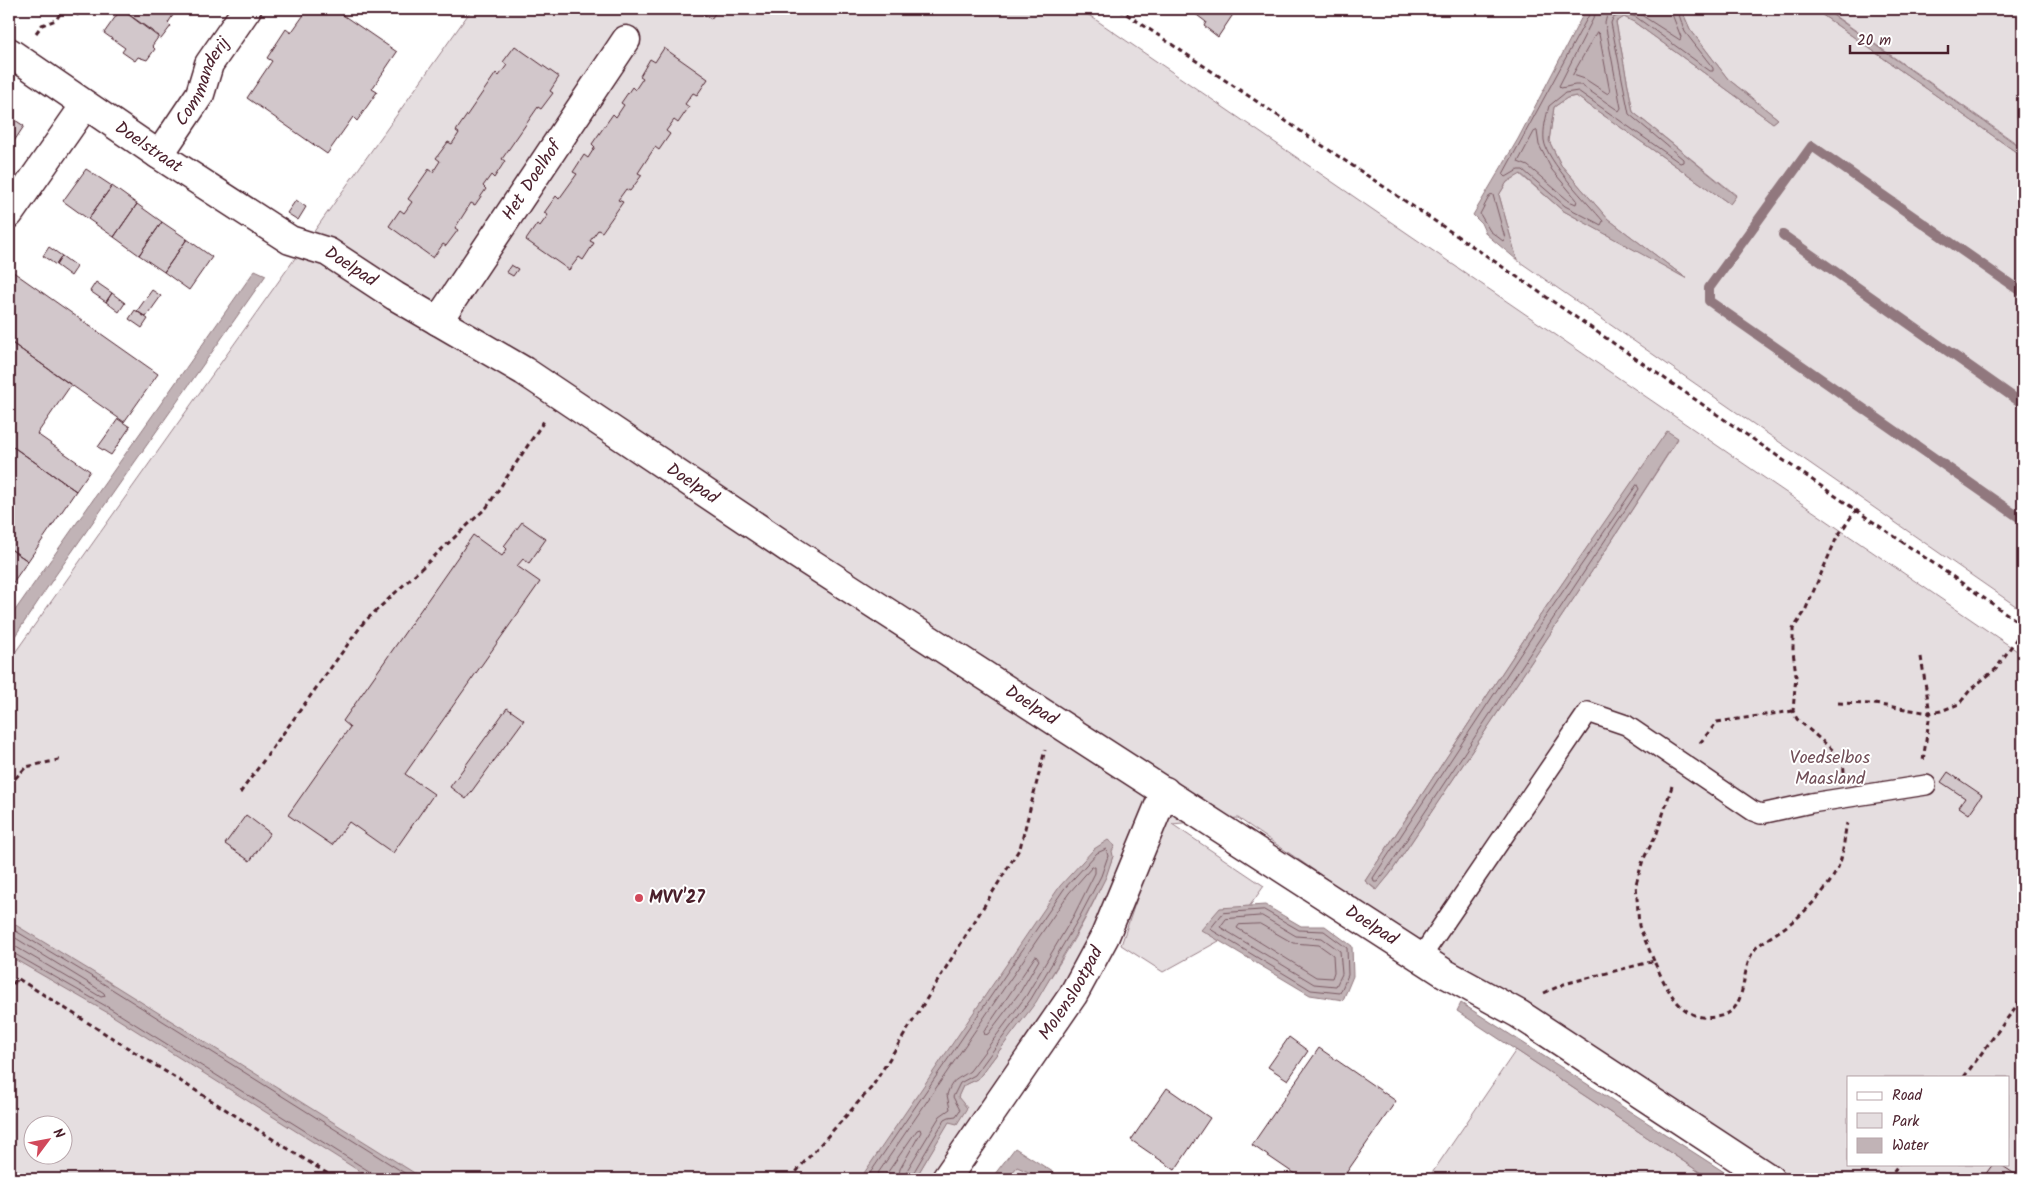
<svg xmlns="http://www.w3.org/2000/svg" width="2032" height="1188" font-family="Kalam,sans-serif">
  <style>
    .green { fill: #e5dee0; stroke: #987e86; fill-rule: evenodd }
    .water { fill: #c1b3b6; stroke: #91787e }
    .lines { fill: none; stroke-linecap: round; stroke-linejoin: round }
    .shore { stroke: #7a5a63; stroke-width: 1 }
    .stream { stroke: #91787e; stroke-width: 10 }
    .building { fill: #d2c7cb; stroke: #4a1f2b }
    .lane-casing { stroke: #4a1f2b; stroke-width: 22 }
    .street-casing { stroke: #4a1f2b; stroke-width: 31 }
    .path { stroke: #4a1f2b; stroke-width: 3; stroke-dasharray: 5 4; stroke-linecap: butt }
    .lane { stroke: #fff; stroke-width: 19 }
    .street { stroke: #fff; stroke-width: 28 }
    .poi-dot { fill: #d1495b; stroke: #fff; stroke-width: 2 }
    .labels { text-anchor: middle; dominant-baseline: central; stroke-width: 4; stroke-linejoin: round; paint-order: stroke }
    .street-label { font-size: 18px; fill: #4a1f2b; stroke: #fff }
    .park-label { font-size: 18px; fill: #714f58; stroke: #fff }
    .poi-label { font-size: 18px; font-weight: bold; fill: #4a1f2b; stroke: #fff; text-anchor: start }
  </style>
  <rect width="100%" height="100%" fill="#fff"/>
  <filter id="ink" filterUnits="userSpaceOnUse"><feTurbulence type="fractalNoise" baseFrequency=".02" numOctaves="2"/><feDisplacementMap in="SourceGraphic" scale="10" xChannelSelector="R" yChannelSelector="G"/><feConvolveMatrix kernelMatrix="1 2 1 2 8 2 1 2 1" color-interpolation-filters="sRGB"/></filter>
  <g filter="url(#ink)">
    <path class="green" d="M472 9H1080L2023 655V1179H1780L1364 911 1331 882 1238 818 1172 824 1264 886 1228 936 1163 972 1121 945 1162 825 1080 966 935 1179H915L949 1121H952L959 1100 958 1096 963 1086 978 1079C1029 1011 1084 937 1113 856L891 1179H9V661ZM1667 432 1678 439 1598 562 1390 874 1376 890 1365 881 1535 623ZM1848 1077H2008V1164H1848ZM32 1126H62V1156H32Z
      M1681 9H1814L2023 157V611L1517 260 1499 195 1507 182 1520 174 1562 210 1683 276 1608 219 1561 165 1549 141 1554 107 1567 98 1576 96 1730 204 1736 195 1633 112 1616 22 1624 17 1634 22 1773 123 1778 119 1728 79 1690 29Z
      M1825 9H2023V148Z
      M1516 1050 1710 1179H1428Z
      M1017 1166 1045 1179H1007Z"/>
    <path class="water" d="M1586 9H1681L1690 29 1728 79 1778 119 1773 123 1634 22 1624 17 1616 22 1633 112 1736 196 1730 204 1576 96 1567 98 1554 107 1549 141 1561 165 1608 219 1687 279 1562 210 1521 174 1507 182 1499 195 1517 260 1486 234 1481 223 1473 215 1518 139Z
      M1814 9H1824L2023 149V157Z
      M255 270 266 275 55 576 9 645V619Z
      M1667 431 1678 438 1598 562 1390 874 1377 890 1365 881 1535 623Z
      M1108 840 1115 846 1112 851 1113 856 1106 877 1084 920 1036 1002 978 1079 963 1086 958 1097 967 1108 957 1124 949 1122 915 1179H860L1060 886 1094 849Z
      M1265 905 1301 926H1325L1352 946 1353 976 1343 1000 1310 995 1201 930 1220 908Z
      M9 921 101 977 424 1179H372L108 1013 9 956Z
      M1461 1003 1735 1179H1710L1457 1011Z
      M1015 1148 1064 1179H1045L1017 1167 1007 1179H991Z"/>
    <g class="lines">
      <path class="shore" d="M1590 9V13L1503 174 1506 177 1518 170H1523L1565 206 1601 225 1603 221C1589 204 1546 161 1544 140 1543 129 1546 117 1549 106L1565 93 1578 91 1680 163 1683 162V159L1629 114 1611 23 1613 18 1623 13 1636 17 1710 71H1713V68L1685 32 1677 9
        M1597 9 1595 15 1559 86 1561 88 1575 85H1581L1619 111 1621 108 1605 23 1607 15 1616 9
        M1632 9 1680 40 1681 37 1670 9
        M1597 32 1599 34 1610 92 1608 94 1585 79 1573 75Z
        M1537 131 1539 145 1552 170 1577 200 1576 204 1569 201 1528 166 1518 162 1534 132Z
        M1493 195 1505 238 1503 241 1490 231 1480 214 1490 195Z
        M1637 485 1639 489 1386 871 1377 882H1374L1373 878 1539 626Z
        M1264 910 1299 930 1324 931 1347 948 1348 975 1340 993 1311 990 1210 929 1223 913Z
        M1262 916 1296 936 1322 938 1340 951 1342 974 1336 986 1314 984 1220 927 1226 919Z
        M1260 924 1293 943 1319 945 1333 955 1334 972 1332 978 1316 977 1237 928 1239 925Z
        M9 927 99 981 414 1179
        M9 934 95 987 104 993 105 996 101 997 16 947 9 946
        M9 952 13 953 111 1009 372 1173 374 1179
        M1036 956 1039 960 1020 992 988 1034 985 1035 984 1032Z
        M866 1179 1064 889 1097 853 1106 849 1108 856 1101 876 1079 918 1031 999 975 1075 960 1083 953 1097 960 1110 956 1116 949 1117 945 1119 912 1175 911 1179
        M874 1179 1069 893 1092 867H1095V873L1074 915 1026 996 970 1071C958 1080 952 1078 947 1095L950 1109 940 1116 906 1172 905 1179
        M883 1179 917 1130 920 1129 921 1132 900 1169 898 1179"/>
      <path class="stream" d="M1783 235 2023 404
        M2023 293 1812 146 1709 288V301L2023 520"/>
    </g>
    <path class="building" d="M68 9H83L78 16Z
      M121 9 159 36 152 46 155 49 147 60 138 57 135 61 122 52 125 48 104 33Z
      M121 9H169L175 12 168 23 171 26 161 39Z
      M308 9H334L397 52 372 89 377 92 357 121 353 117 327 154 247 98 272 61 267 58 286 29 291 33Z
      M696 9H718L711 19Z
      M1189 9H1228L1234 13 1218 37 1204 26 1206 22Z
      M515 46 559 77 550 91 553 93 541 109 538 107 502 159 505 161 494 178 491 175 483 186 486 189 475 205 471 203 455 228 458 230 446 246 443 244 433 258 389 226 400 210 404 213 412 202 408 199 429 169 433 172 440 161 436 158 448 142 452 144 459 133 456 131 496 73 499 76 507 65 503 62Z
      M664 48 708 79 697 95 693 93 685 104 689 107 678 123 674 120 666 131 670 134 659 150 655 147 638 173 642 175 630 191 626 189 618 200 623 202 602 232 598 230 590 241 594 243 583 260 579 257 569 270 526 240 537 224 540 226 548 215 544 213 556 196 559 199 577 174 573 172 584 155 588 158 595 147 592 144 613 114 616 117 624 105 621 103 632 87 635 90 643 78 640 76 650 59 655 62Z
      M9 116 24 126 9 149Z
      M86 169 112 186 88 219 63 201Z
      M112 186 137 204 114 237 88 219Z
      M296 200 306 207 298 220 287 213Z
      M137 204 162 222 139 255 114 237Z
      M162 222 187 239 164 272 139 255Z
      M187 239 212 257 189 290 164 272Z
      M49 247 62 256 56 265 43 256Z
      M62 256 77 267 71 276 56 265Z
      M511 265 518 269 513 276 506 272Z
      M9 269 158 374 124 422 9 341Z
      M96 282 112 293 106 302 90 291Z
      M152 290 161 296 146 317 137 311Z
      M112 293 125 303 119 312 106 302Z
      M135 310 148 319 142 328 129 319Z
      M9 341 71 385 37 434 90 471 76 491 9 444Z
      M118 419 130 427 111 455 98 447Z
      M9 444 76 491 28 561 9 548Z
      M522 522 546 539 529 563 523 559 517 566 540 582 405 774 434 794 393 853 349 822 332 845 288 815 350 727 343 721 473 535 502 556 507 549 504 546Z
      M9 548 28 561 9 588Z
      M507 708 524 720 466 799 450 787Z
      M1948 772 1982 795 1969 814 1959 807 1965 798 1941 782Z
      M246 815 270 833 250 861 225 844Z
      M1289 1037 1308 1051 1288 1080 1268 1067Z
      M1319 1048 1396 1101 1342 1179H1302L1252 1145Z
      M1167 1088 1210 1118 1175 1170 1131 1140Z
      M1993 1164H2000L2022 1179H1982Z"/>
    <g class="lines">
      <g class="lane-casing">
        <path id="lane" d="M1421 957 1588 712 1626 725 1753 811 1761 814 1811 803 1926 785"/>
      </g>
      <g class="street-casing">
        <g id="street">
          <path id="s1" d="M9 52 159 155 290 240 328 252 395 296 524 371 797 554 1446 974 1519 1014 1770 1179"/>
          <path id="s2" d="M159 155 200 94 209 64 247 9"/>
          <path d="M9 214 85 105"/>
          <path id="s3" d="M438 321 626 40"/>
          <path id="s4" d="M946 1179 1073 995 1105 936 1165 791"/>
        </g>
      </g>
      <path class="path" d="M1119 9 1478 250 2023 625
        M36 33 42 25 56 20 63 9
        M1921 657 1930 713 1923 761
        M1838 703 1874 704 1930 713 1941 711 1959 704 1971 689 1996 669 2023 629
        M1700 743 1717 722 1793 711
        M1844 772 1843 759 1797 719 1793 711 1796 675 1793 651V629L1804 613 1837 537 1856 510
        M9 785 26 767 63 759
        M240 793 364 622 487 507 544 421
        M1654 961 1639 926 1636 884 1643 860 1657 833 1672 786
        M9 992 17 978 336 1179
        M1544 993 1564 984 1654 961C1666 987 1680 1022 1715 1017 1724 1016 1732 1013 1737 1004 1746 988 1743 961 1757 947 1766 939 1778 933 1788 925 1806 912 1831 886 1839 865 1844 853 1844 836 1847 823
        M1964 1077 2023 997
        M791 1179 800 1167 872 1087 1020 848 1045 750
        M1888 1179 1899 1164"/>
      <use href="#lane" class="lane"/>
      <use href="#street" class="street"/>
    </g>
  </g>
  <circle class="poi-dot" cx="639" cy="898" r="5"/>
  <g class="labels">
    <g class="street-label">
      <text stroke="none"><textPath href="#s2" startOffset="86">Commanderij</textPath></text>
      <text stroke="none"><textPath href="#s1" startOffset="169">Doelstraat</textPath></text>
      <text stroke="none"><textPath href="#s3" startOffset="169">Het Doelhof</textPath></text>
      <text stroke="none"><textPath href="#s1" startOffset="405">Doelpad</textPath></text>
      <text stroke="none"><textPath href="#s1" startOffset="810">Doelpad</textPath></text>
      <text stroke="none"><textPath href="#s1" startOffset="1215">Doelpad</textPath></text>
      <text stroke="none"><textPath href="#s1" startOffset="1620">Doelpad</textPath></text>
      <text stroke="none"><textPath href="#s4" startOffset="224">Molenslootpad</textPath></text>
    </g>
    <g class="park-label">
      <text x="1830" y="758">Voedselbos<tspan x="1830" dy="21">Maasland</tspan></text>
    </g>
    <g class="poi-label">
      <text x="649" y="898">MVV'27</text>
    </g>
  </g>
  <rect width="2032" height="1188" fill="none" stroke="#fff" stroke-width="30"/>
  <rect x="15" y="15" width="2002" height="1158" fill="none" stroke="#4a1f2b" stroke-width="2" filter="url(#ink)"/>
  <rect x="1847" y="1076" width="162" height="90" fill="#ffffff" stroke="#b7a5aa"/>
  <rect x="1857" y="1092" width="25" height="8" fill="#ffffff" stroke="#b7a5aa"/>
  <text x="1892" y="1100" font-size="15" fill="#4a1f2b">Road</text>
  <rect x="1857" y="1113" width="25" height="15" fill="#e5dee0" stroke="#b7a5aa"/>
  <text x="1892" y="1126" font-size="15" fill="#4a1f2b">Park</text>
  <rect x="1857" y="1138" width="25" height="15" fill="#c1b3b6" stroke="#b7a5aa"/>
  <text x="1892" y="1150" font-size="15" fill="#4a1f2b">Water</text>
  <g transform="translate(48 1140) rotate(58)"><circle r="24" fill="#ffffff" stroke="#b7a5aa"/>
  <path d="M0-4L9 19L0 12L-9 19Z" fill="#d1495b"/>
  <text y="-8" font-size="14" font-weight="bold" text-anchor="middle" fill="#4a1f2b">N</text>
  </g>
  <path d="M1850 45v8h98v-8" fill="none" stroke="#4a1f2b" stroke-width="2.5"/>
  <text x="1857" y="45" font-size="15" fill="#4a1f2b" stroke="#ffffff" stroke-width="4" paint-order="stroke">20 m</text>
</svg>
